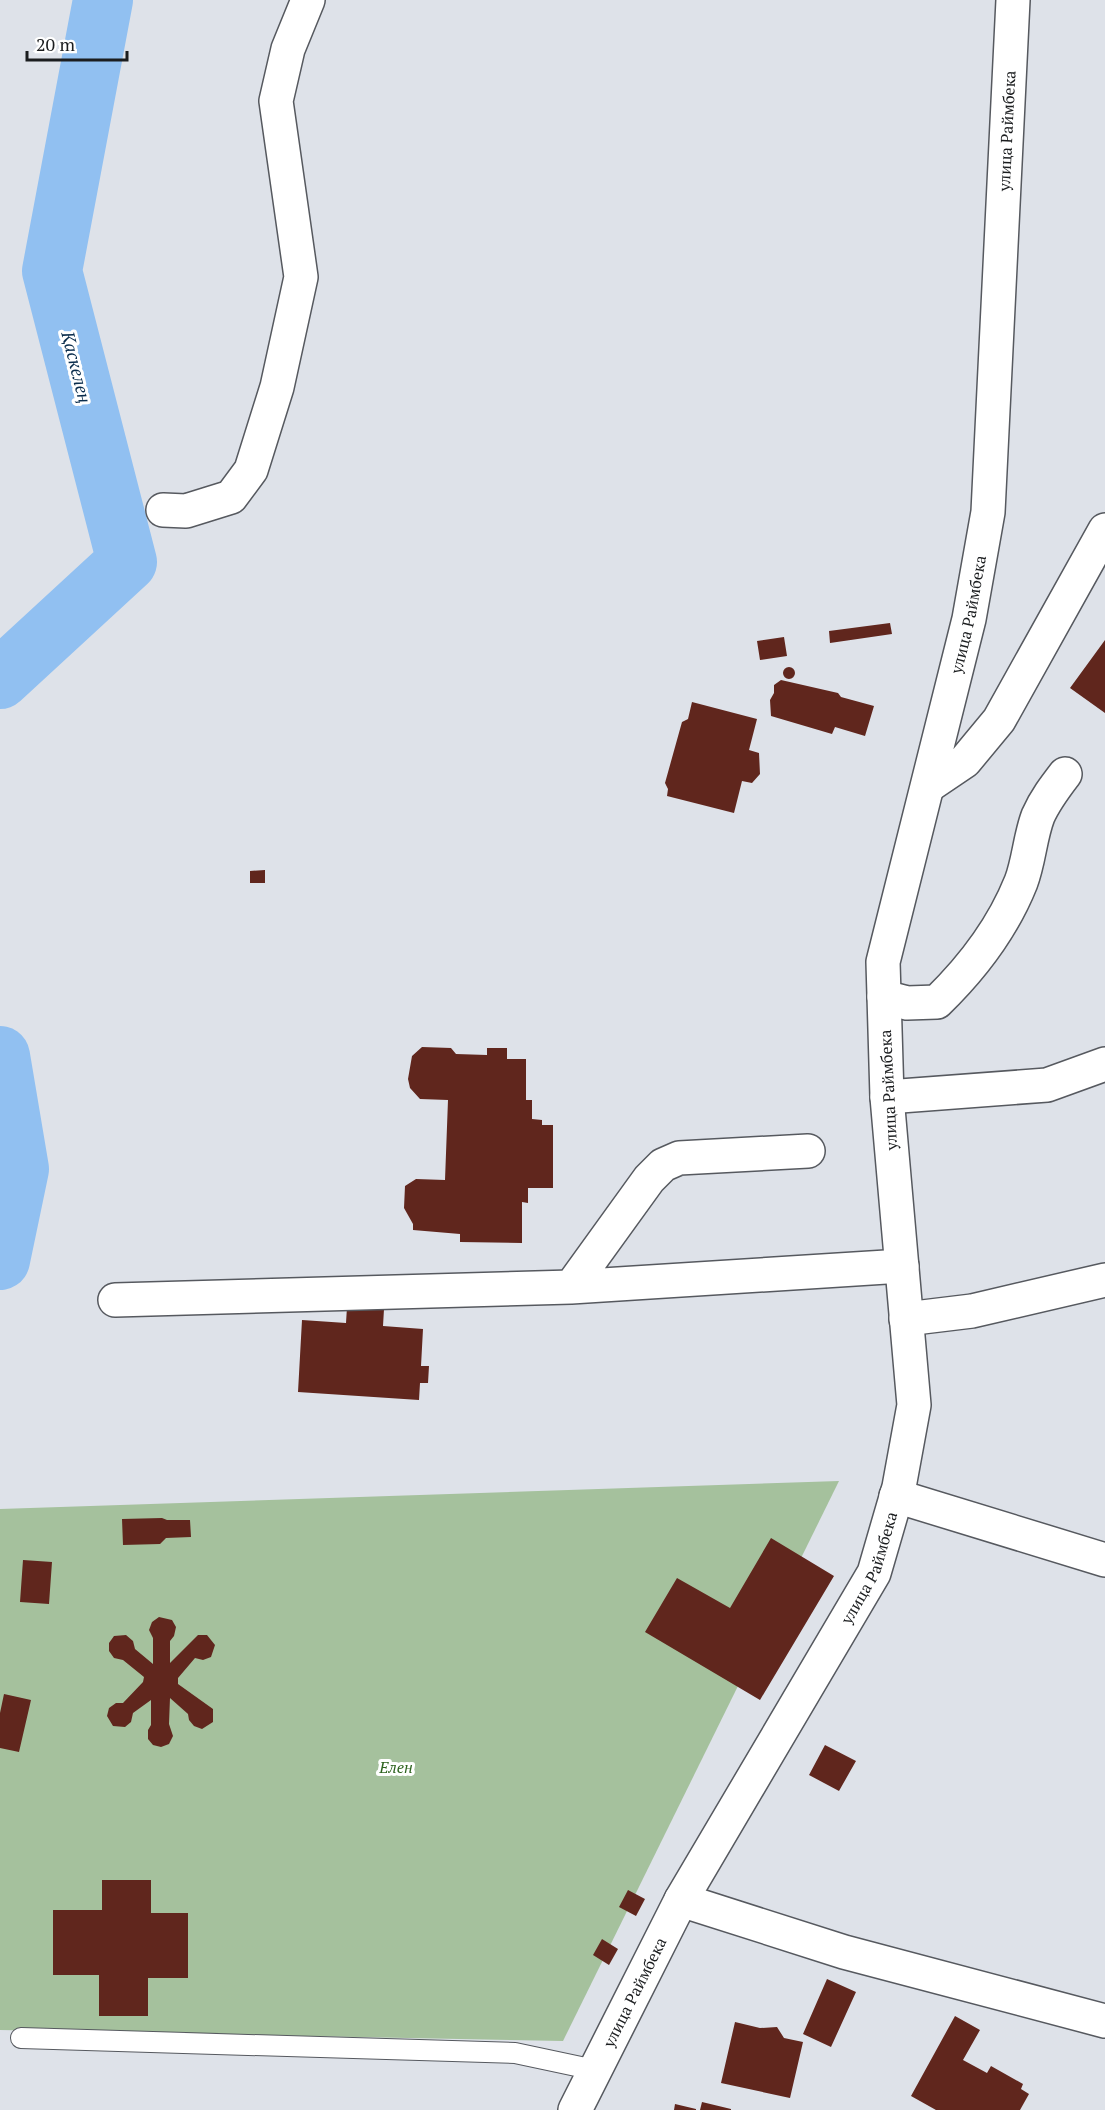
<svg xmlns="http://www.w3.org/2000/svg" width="1105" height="2110" font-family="'PT Serif',serif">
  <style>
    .park { fill: #a5c19d }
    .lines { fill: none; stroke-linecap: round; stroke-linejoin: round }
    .river { stroke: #91c0f1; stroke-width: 60 }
    .building { fill: #60261d }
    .service-casing { stroke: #56595f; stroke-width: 22 }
    .minor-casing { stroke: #56595f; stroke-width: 36 }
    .tertiary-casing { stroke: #56595f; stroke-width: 36 }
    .service { stroke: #fff; stroke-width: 20 }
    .minor { stroke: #fff; stroke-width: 33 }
    .tertiary { stroke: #fff; stroke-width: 33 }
    .labels { text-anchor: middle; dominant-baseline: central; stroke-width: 6; stroke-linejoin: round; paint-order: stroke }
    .street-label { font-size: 16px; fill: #1b1d1f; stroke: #fff }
    .park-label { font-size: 16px; font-style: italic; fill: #2d631e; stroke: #fff }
    .water-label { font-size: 18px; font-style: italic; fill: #092c4c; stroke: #fff }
  </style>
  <rect width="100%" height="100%" fill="#dee2e9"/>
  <path class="park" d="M839 1481 563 2041 0 2030V1509Z"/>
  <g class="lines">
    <path class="river" d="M0 679 127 562 52 271 103 0
      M0 1056 19 1169 0 1260"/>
  </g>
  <path class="building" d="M890 623 892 634 830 643 829 631Z
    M784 637 787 656 760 660 757 641Z
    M1105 640V713L1070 688Z
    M783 673a6 6 0 1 1 12 0a6 6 0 1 1-12 0Z
    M781 680 838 693 841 697 874 706 865 736 835 727 832 734 771 716 770 700 774 693V685Z
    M692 702 757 719 749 750 759 753 760 774 752 783 742 781 734 813 667 796 668 789 665 783 682 722 688 719Z
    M265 870V883H250V871Z
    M422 1047 451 1048 456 1054 487 1055V1048H507V1059H526V1100H532V1119L542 1120V1125H553V1188H528V1203L522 1202V1243L460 1242V1234L413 1230V1224L404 1208 405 1186 416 1179 445 1180 448 1100 420 1099 410 1088 408 1079 412 1056Z
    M347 1307 384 1309 383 1326 423 1329 421 1366H429L428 1383H420L419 1400 298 1392 302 1320 346 1323Z
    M162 1518 167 1520H190L191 1537 166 1538 160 1544 123 1545 122 1519Z
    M771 1538 834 1576 760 1700 645 1632 677 1578 730 1608Z
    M23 1560 52 1562 49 1604 20 1602Z
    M159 1617 172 1620 176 1627 174 1636 170 1641V1663L198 1635H207L215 1645 211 1657 203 1660 195 1658 178 1678V1684L213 1709V1722L202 1729 194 1726 189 1720 188 1714 170 1698 169 1724 173 1736 169 1744 161 1747 153 1745 148 1739V1730L151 1725V1700L133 1713 131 1722 125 1727 113 1726 107 1716 109 1708 116 1703H123L143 1682 144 1677 123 1660 114 1658 109 1651V1643L114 1636 126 1635 133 1641 135 1649 153 1664V1638L149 1630 152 1622Z
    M4 1694 31 1700 19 1752 0 1748V1713Z
    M825 1745 856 1761 839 1791 809 1775Z
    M102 1880H151V1913H188V1978H148V2016H99V1975H53V1910H102Z
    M628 1890 645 1899 636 1916 619 1907Z
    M602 1939 618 1949 609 1965 593 1955Z
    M827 1979 856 1992 831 2047 803 2034Z
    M955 2016 980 2030 963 2060 987 2073 991 2066 1023 2084 1021 2089 1029 2094 1020 2110H936L911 2096Z
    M735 2022 760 2028 777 2027 784 2038 803 2042 790 2098 721 2083Z
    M702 2102 731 2109V2110H700Z
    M675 2104 696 2109V2110H674Z"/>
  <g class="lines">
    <g class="service-casing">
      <path id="service" d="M21 2038 515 2053 595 2070"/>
    </g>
    <g class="minor-casing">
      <path id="minor" d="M163 510 186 511 231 497 251 470 277 387 301 277 276 101 288 49 308 0
        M928 786 965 761 999 720 1105 530
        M884 997 907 1003 937 1002C971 969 1003 927 1021 882 1029 861 1030 837 1038 816 1045 800 1055 787 1065 774
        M887 1097 1047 1085 1105 1064
        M571 1287 649 1179 663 1165 679 1158 808 1151
        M115 1300 571 1287 902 1266
        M906 1319 972 1311 1105 1280
        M896 1496 1105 1560
        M681 1900 844 1952 1105 2021"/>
    </g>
    <g class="tertiary-casing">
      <g id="tertiary">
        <path id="s1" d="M575 2110 681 1900 874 1573 899 1487 914 1405 887 1097 883 962 969 619 988 512 1013 0"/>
      </g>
    </g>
    <use href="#service" class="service"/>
    <use href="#minor" class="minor"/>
    <use href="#tertiary" class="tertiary"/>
  </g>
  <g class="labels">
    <g class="street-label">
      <text stroke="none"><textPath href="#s1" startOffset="2076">улица Раймбека</textPath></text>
      <text stroke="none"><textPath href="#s1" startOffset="1590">улица Раймбека</textPath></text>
      <text transform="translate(888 1090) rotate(-93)">улица Раймбека</text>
      <text stroke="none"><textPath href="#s1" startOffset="618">улица Раймбека</textPath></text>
      <text stroke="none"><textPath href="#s1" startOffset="132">улица Раймбека</textPath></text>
    </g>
    <g class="park-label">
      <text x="396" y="1767">Елен</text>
    </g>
    <g class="water-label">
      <text transform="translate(77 367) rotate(76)">Қаскелең</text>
    </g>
  </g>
  <path d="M27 51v9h100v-9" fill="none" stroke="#1b1d1f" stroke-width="3"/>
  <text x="36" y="51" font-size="18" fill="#1b1d1f" stroke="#ffffff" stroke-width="4.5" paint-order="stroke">20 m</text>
</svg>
